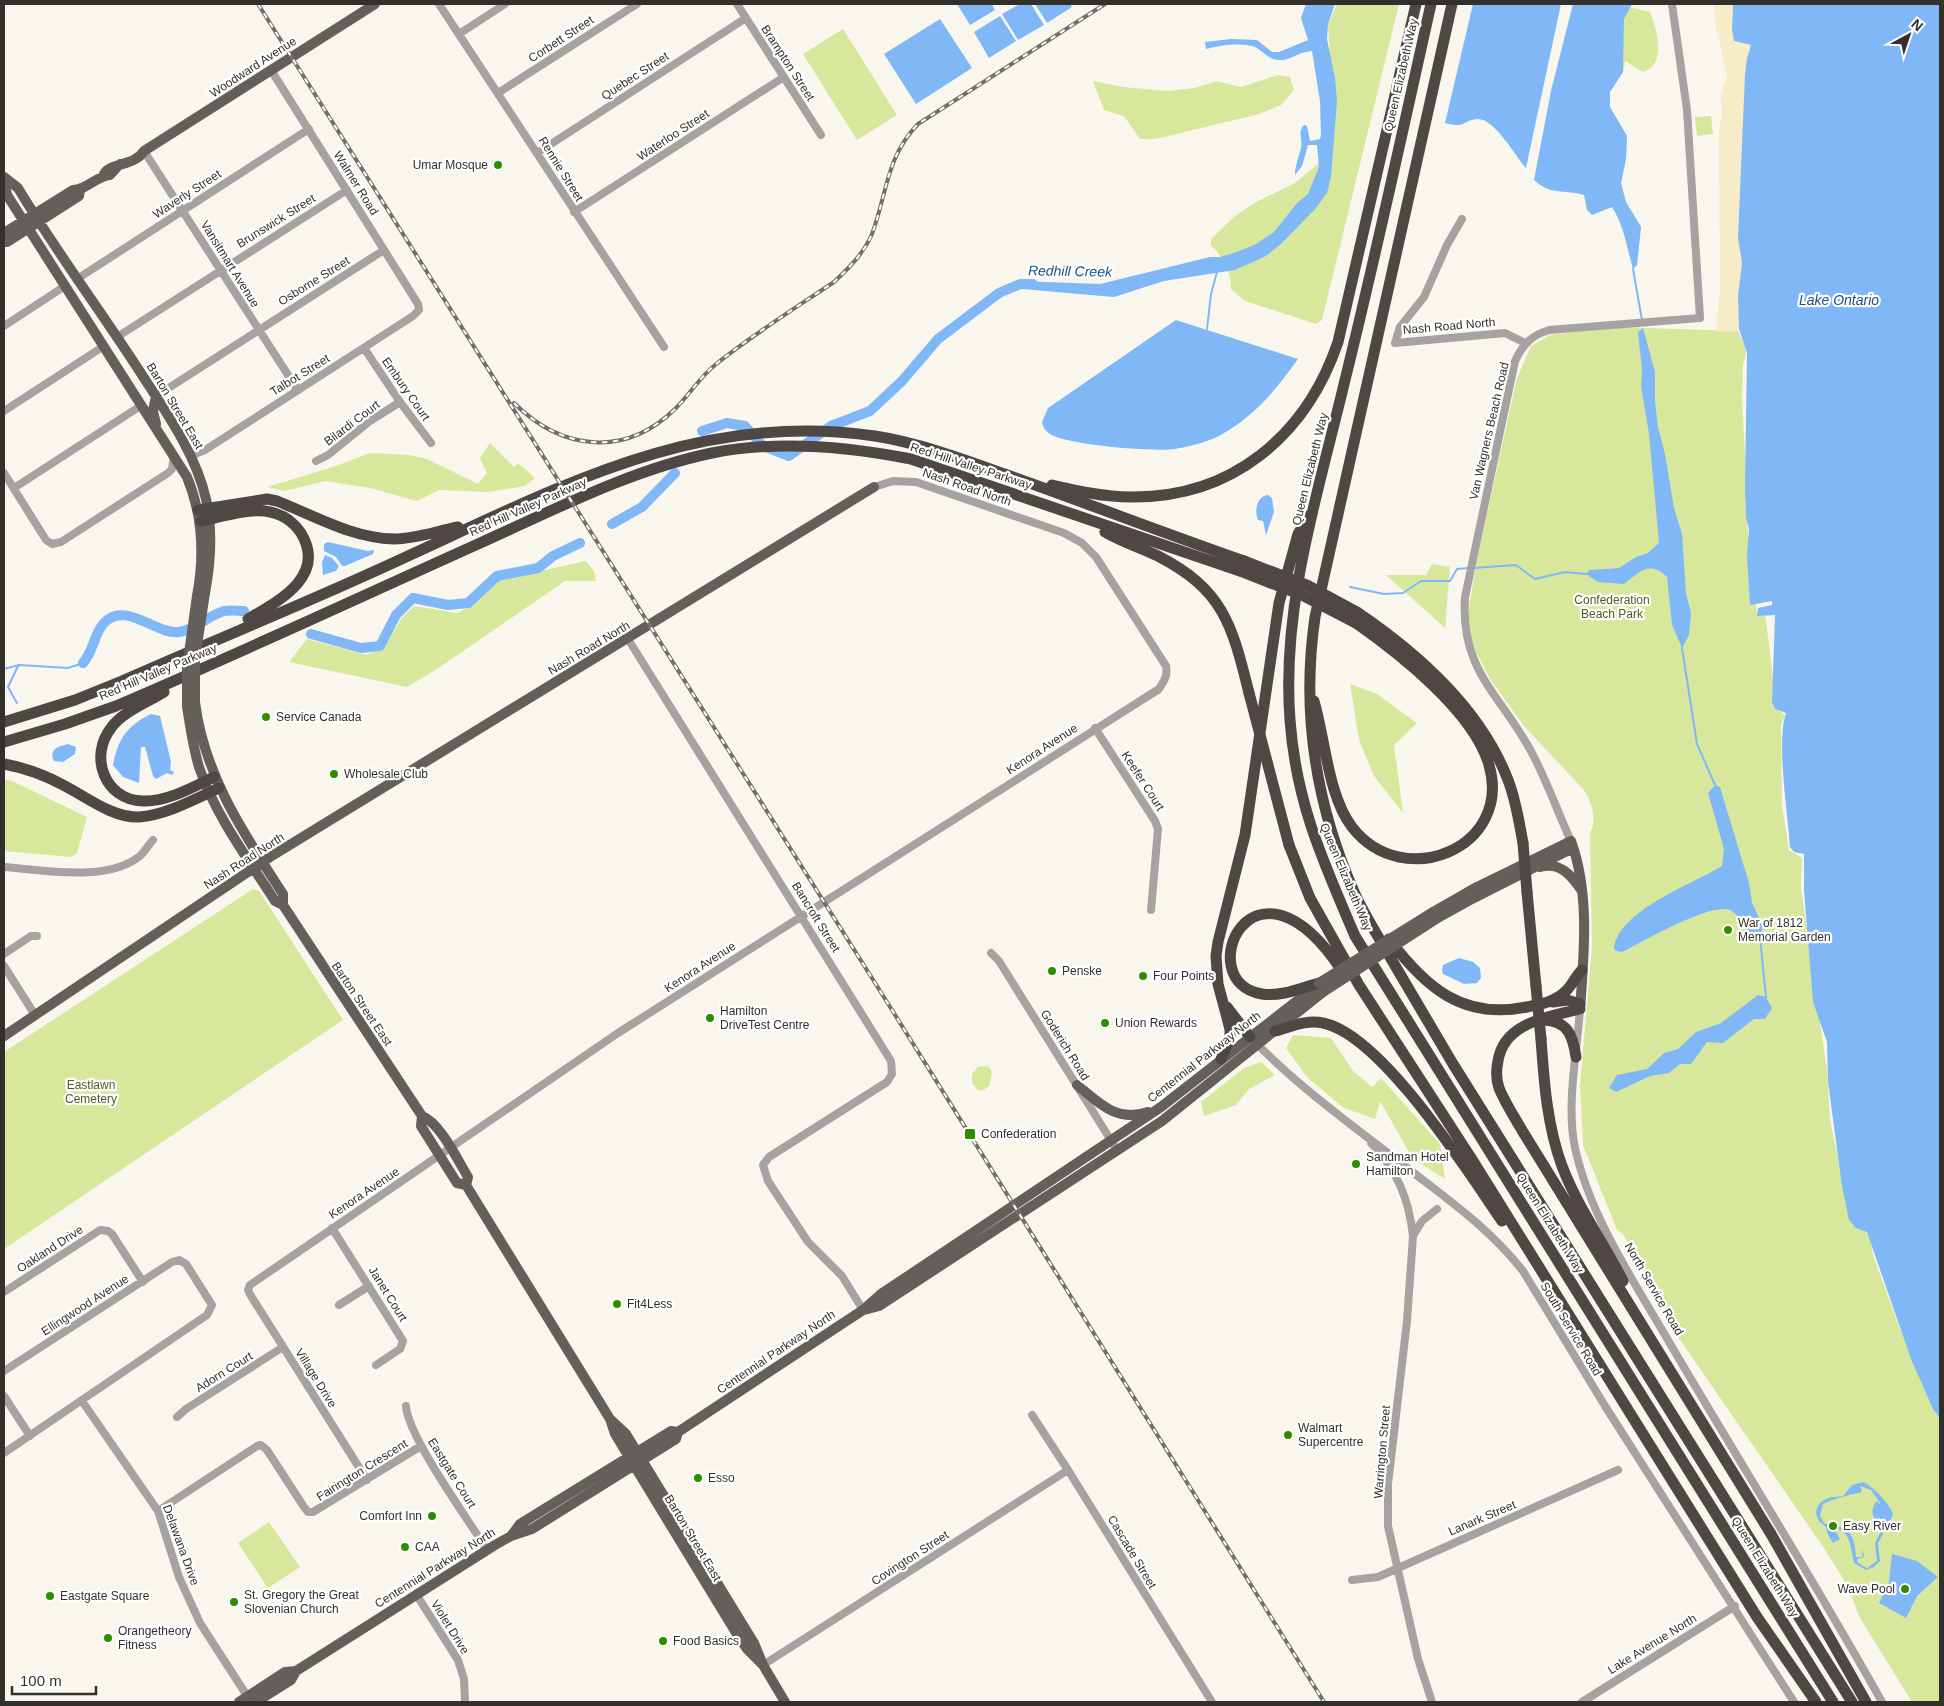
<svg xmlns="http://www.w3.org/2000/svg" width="1944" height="1706" font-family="Helvetica,sans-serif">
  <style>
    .green { fill: #d7e89d }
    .sand { fill: #f6ecc7 }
    .water { fill: #80b8f7; fill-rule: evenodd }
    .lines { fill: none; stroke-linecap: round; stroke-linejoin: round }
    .stream { stroke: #80b8f7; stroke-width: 2 }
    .river { stroke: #80b8f7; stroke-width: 10 }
    .minor { stroke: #a6a2a1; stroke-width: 8 }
    .major { stroke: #655f5b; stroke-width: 10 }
    .highway { stroke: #4e4743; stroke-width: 11 }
    .rail-casing { stroke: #706f6a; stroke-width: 4 }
    .rail { stroke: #fff; stroke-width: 2; stroke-dasharray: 5.5; stroke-linecap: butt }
    .major-bridge { stroke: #655f5b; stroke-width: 10 }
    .highway-bridge { stroke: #4e4743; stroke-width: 11 }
    .poi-dot { fill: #2f8d00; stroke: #fff; stroke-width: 2 }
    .labels { text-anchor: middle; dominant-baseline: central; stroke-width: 4.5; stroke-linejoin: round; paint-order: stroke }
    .street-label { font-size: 12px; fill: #31302d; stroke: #fff }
    .poi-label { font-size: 12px; fill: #31302d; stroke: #fff; text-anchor: start }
    .park-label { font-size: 12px; fill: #505b21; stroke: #fff }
    .water-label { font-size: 14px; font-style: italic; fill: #185189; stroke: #fff }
  </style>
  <rect width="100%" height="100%" fill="#f8f6ed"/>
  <path class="green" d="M1337 4H1399L1322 320 1316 324 1245 301 1231 289C1231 270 1224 259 1211 245V239L1235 216 1256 202 1295 183 1318 164 1329 133 1332 88 1328 24Z
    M1632 4 1630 7 1650 12C1656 28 1668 64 1643 72L1625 61 1623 72 1610 92V107L1627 136 1626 159 1621 183 1626 202 1641 227 1637 265 1633 269 1621 221 1612 207 1592 215 1587 210 1585 195 1579 194 1589 185 1605 26Z
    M843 29 897 115 857 140 803 54Z
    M1278 75 1290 77 1294 90 1281 105 1259 114 1156 139H1140L1124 116 1104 110 1093 81 1123 87 1167 91 1194 88 1217 81 1241 87Z
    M1711 116 1713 134 1697 136 1695 117Z
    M1618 327 1738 331 1745 346 1746 354 1743 365 1742 399 1747 489 1745 504 1757 614 1765 613 1776 700 1777 708 1785 716 1781 725 1782 806 1789 850 1802 858 1801 887 1827 1071 1830 1120 1846 1196 1854 1222 1870 1235 1873 1255 1900 1329 1940 1412V1702H1912L1860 1618 1847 1585 1824 1548 1678 1337 1623 1234 1617 1230 1583 1145 1580 1086 1592 946 1590 832C1598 821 1591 799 1583 789L1524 726 1490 679 1471 642 1468 612 1477 560 1517 378 1531 346 1550 335Z
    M490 443 514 467 518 463 535 478 525 486 488 492 439 490 417 501 370 488 325 481 285 491 267 487 336 466 370 453 409 455 427 459 478 484 487 473 480 458Z
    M586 561 594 571 596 581H565L440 667 407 687 289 662 307 639 366 655 385 647 401 619 414 606 458 613 475 602 500 580Z
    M1432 564 1450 567 1445 628 1386 575H1426Z
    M1350 684 1377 694 1417 723 1394 745 1403 813 1374 776 1359 740Z
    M4 780H10L87 817 77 853 71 857 4 851Z
    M253 889 259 891 343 1020 4 1249V1052Z
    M1293 1035 1331 1038 1353 1071 1372 1087 1381 1078 1440 1144 1445 1179 1413 1159 1380 1101 1375 1119 1344 1108 1308 1078 1286 1048Z
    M1261 1062 1275 1075 1249 1089 1236 1105 1204 1116 1201 1102 1244 1068Z
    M986 1066 990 1068 992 1073 989 1086 982 1091 978 1090 972 1083V1074L978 1067Z
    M269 1522 300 1567 268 1588 238 1543Z"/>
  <path class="sand" d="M1714 4H1733L1732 29 1737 42 1751 45 1747 58 1738 238 1742 263 1738 295 1739 329 1732 332 1716 331 1720 290 1719 132 1722 115 1721 95 1727 75 1715 23Z"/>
  <path class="water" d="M957 4H992L995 10 970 25Z
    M1020 4H1031L1044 25 1018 40 1002 14Z
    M1035 4H1070L1072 7 1047 23Z
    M1306 4H1335L1328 24 1327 39 1335 78 1337 101 1331 177 1327 193 1316 208 1282 243 1266 256 1235 270 1164 281 1114 297 1022 289 1019 281 1100 284 1210 257H1220L1237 252 1256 244 1274 232 1297 203 1308 194 1319 167 1317 145H1308L1302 166 1295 175C1295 165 1299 157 1301 148 1303 139 1297 133 1304 125L1307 126 1310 141 1320 139 1321 135 1320 101 1312 51C1300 51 1290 61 1279 60 1267 60 1263 49 1252 46 1236 43 1221 45 1206 49L1205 42 1231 39 1257 40 1272 52H1279L1308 40 1301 18Z
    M1473 4H1561L1526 168C1515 156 1495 119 1478 119 1462 120 1467 129 1445 123Z
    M1573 4H1632L1624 19 1623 72 1610 92V107L1627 136 1626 159 1621 183 1626 202 1641 227 1637 265 1633 269C1627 247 1624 226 1612 207L1592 215 1587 210 1584 195C1564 189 1551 196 1534 180L1551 91Z
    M1733 4H1940V1418L1933 1409 1911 1359 1867 1232 1856 1228 1849 1220 1842 1186 1828 1082 1827 1042 1813 1002 1804 891V854L1794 852 1790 847C1788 813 1776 743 1786 713L1775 709 1772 702 1775 615 1757 616 1758 608 1772 605V601L1750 605 1747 557 1749 529 1746 518 1745 487 1747 353 1739 329 1738 295 1742 263 1738 238 1745 74 1747 58 1751 45 1734 41 1732 29Z
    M1000 16 1016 41 989 58 974 32Z
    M940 19 972 68 916 104 884 54Z
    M1176 320 1298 359C1274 392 1255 416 1219 436 1207 442 1188 447 1175 449 1153 452 1067 445 1050 434 1045 431 1043 427 1042 422L1048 408Z
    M1643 328 1655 372V401L1658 427 1665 454 1674 508 1682 534 1686 593 1691 613 1689 635 1682 648 1672 625 1667 577C1649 560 1640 572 1624 584L1598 582 1586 574 1590 570 1619 568 1636 557 1648 553 1659 543 1649 434 1641 386 1642 370 1638 332Z
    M1268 495 1272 498 1274 512 1266 535 1263 521 1258 520C1254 510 1257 496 1268 495Z
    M328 542 368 551 374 550 373 554 345 566H342L336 557 324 551V544Z
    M325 555 332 558 339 566 336 571 323 575 322 562Z
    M151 714 160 716 171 762 170 770 174 772 172 775 167 773 156 779 153 776 145 747H141L139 783 123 777 113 765C118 740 126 726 151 714Z
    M68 744 76 747 75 754 63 762 54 761C48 749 59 746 68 744Z
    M1715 785 1720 787 1749 883 1752 903 1762 924V934L1753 943C1747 934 1741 917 1732 911 1715 899 1641 943 1622 952L1616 951 1614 948C1619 910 1693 884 1722 866L1724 849 1708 793Z
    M1459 958 1473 962 1480 968 1481 978 1477 983 1464 984 1443 974 1442 970 1443 965Z
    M1758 995 1766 997 1772 1008 1765 1019H1754L1723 1043 1707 1042 1691 1064H1680L1669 1073 1650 1076 1616 1092 1609 1088 1617 1075 1647 1069 1664 1053 1678 1049 1696 1032 1721 1023Z
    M1863 1482C1872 1485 1892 1506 1893 1515L1878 1543 1880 1561 1874 1567 1866 1570 1854 1563C1850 1547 1852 1530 1831 1527L1830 1531 1835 1530 1840 1539 1833 1543 1828 1535 1826 1527 1819 1521 1816 1513C1818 1498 1831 1497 1843 1496L1852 1485ZM1860 1486 1871 1490 1880 1503 1879 1504 1877 1501C1871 1508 1870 1517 1879 1522V1516L1883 1527 1875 1543 1877 1561 1867 1568 1858 1563 1857 1559 1864 1557 1863 1549 1862 1557H1856C1855 1544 1854 1531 1840 1527 1834 1525 1830 1526 1824 1523L1820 1516 1823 1504C1830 1500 1854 1493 1860 1493L1862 1490Z
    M1892 1554 1917 1561 1938 1577 1917 1596 1906 1618 1879 1603 1889 1582Z"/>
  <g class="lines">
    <path class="stream" d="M1633 269 1642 320
      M1207 329 1211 294 1217 272
      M1473 568 1516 565 1535 579 1565 572 1586 574
      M1350 587 1384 594 1403 593 1421 581H1450L1457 569 1469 568
      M1682 648 1697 744 1715 785
      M4 669 19 665 68 668 83 663
      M17 703 8 687 18 666
      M1760 938 1766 997"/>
    <path class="river" d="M702 431 727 423 745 426 763 446 789 456 831 426 870 411 902 381 938 339 999 293 1020 284H1033
      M612 524 642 507 675 473
      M311 634 361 648 380 646 396 615 413 598 448 605 468 603 497 576 538 568 553 556 580 543
      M83 663C94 651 94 633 104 623 125 600 156 635 179 632 195 630 209 615 224 611 230 610 238 611 244 611"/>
    <path class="minor" d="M439 4 664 347
      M737 4 821 135
      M459 34 505 4
      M498 93 637 4
      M144 151 297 389
      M537 153 746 18
      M574 212 784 77
      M1462 219 1447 245 1424 297 1400 327 1395 343 1505 333 1525 343
      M77 279 309 129
      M4 326 65 286
      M117 337 347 190
      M364 348 400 402 431 443
      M156 396 384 250
      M4 411 104 346
      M190 456 205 450 413 316 419 310 418 304 271 70
      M316 461 328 455 370 421 400 402
      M4 473 46 540 52 544 61 542 168 473 172 469 174 457
      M14 488 142 405
      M628 639 891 1061 892 1074 887 1082 769 1157 763 1165 768 1181 808 1242 842 1276 863 1310
      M1095 728 1155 821 1158 829 1151 910
      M1571 841C1558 813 1548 784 1534 757 1503 695 1460 674 1465 597L1515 361C1523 344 1532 335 1549 330L1700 318 1687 110 1672 4
      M4 867C43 870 109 883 141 855 146 850 149 844 153 840
      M991 953 999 961 1117 1150
      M4 954 31 936H37
      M4 966 35 1015
      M1580 1009C1577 1052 1566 1106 1575 1148 1591 1220 1636 1284 1672 1347 1742 1466 1815 1582 1882 1702
      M1255 1042C1304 1092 1364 1134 1419 1177 1458 1207 1492 1232 1523 1271L1605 1406 1794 1702
      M1371 1143C1397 1170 1409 1199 1413 1236
      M332 1228 403 1341 400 1349 376 1365
      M4 1292 100 1230 108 1231 112 1234 143 1282
      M339 1305 369 1286
      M4 1371 172 1262 179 1260 186 1264 212 1305 207 1315 4 1453
      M4 1396 30 1436
      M82 1401 158 1511 179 1577 200 1623 251 1702
      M406 1406C408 1437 468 1519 487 1550
      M1032 1415 1068 1470 1212 1702
      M177 1417 186 1409 283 1347
      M367 1480 251 1296 248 1290 250 1285 618 1033 1159 689C1164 681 1168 676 1166 666L1096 557 1082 543 1064 533 916 482 893 481 874 487
      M158 1511 257 1446 261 1445 267 1450 304 1507 308 1512H313L421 1446
      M1352 1580 1378 1577 1618 1470
      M416 1594 458 1660 464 1679 465 1702
      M763 1665 1068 1470
      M1432 1702 1418 1659 1388 1526V1484L1407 1321 1413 1236 1422 1221 1437 1209
      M1582 1702 1735 1606"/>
    <path class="major" d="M103 176C109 161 133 168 144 151L375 4
      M4 177 18 188C57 253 103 314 144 378 168 415 196 455 206 499 213 530 211 561 205 593
      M4 181 7 195 187 477C203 516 205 554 197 596
      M4 233 73 190C87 190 96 176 110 175L120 164
      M4 242H7L79 196 80 190
      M156 396 153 411 156 424
      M195 702C204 775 244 834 283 894V905
      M187 706C190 726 193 747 199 767 215 815 248 859 275 901L283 905 422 1116C440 1123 457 1159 468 1177L466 1185 610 1419 615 1434 738 1636 747 1649 763 1665
      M1540 867C1560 861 1572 876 1582 891
      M1433 912 1473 889 1571 841C1590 893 1584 954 1580 1009
      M1436 919 1472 899 1573 848
      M4 1036 270 857 874 487
      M1077 1085C1099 1103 1117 1123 1148 1112
      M422 1116 421 1126 457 1183 466 1185
      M864 1310 879 1306 1162 1121 1323 992
      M611 1420 626 1434 637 1452 754 1643 763 1665 785 1702
      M511 1536 520 1524 541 1511 671 1431 678 1432
      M239 1702 285 1672 296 1671
      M256 1702 291 1680 296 1671 495 1545 511 1536 532 1529 676 1439 678 1432 863 1310 881 1294 1161 1107 1316 986"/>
    <path class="highway" d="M1431 4C1403 129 1376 255 1345 380 1319 490 1281 605 1290 720 1296 803 1323 861 1355 936L1833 1702
      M1452 4 1315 617C1301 713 1316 806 1355 894 1365 916 1378 936 1390 957 1411 993 1432 1028 1453 1064L1852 1702
      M1052 485C1078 491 1104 497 1131 497 1232 498 1306 436 1338 342L1416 4
      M198 510 267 499 277 501C315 516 352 538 394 539 416 539 437 531 458 527
      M201 521C221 517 245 509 265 511 280 513 293 521 301 533 327 576 279 601 248 619
      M1105 532C1122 542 1141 548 1158 556 1224 590 1232 625 1249 693
      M1357 612C1419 654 1481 709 1508 780 1516 800 1519 822 1523 843
      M164 692C148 702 122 712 111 728 89 756 104 800 143 801 167 802 193 787 214 777
      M1314 701C1325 738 1328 796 1352 827 1403 893 1513 848 1489 765 1474 712 1400 654 1356 623
      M4 722 75 700 122 681C217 639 314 600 408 556 561 486 701 410 875 436 920 443 965 460 1007 475 1086 503 1164 533 1244 561
      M4 742 65 724 116 706C238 654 358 598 478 544 554 510 630 470 712 453 778 440 846 446 911 459L1240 571
      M4 764C26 768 45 775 65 786 88 798 113 818 139 817 166 815 195 799 219 788
      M1289 845 1310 898 1359 985 1473 1161 1757 1617 1816 1702
      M1527 892 1536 986
      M1389 939C1426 988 1463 1020 1527 1007 1541 1004 1555 1002 1566 991 1572 985 1576 976 1582 970
      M1319 983C1301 988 1281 997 1262 994 1189 982 1253 835 1342 971
      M1553 1002 1567 1000 1580 1004
      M1227 1007 1250 1037
      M1580 1009C1549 1017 1504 1022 1498 1061 1496 1070 1496 1079 1499 1088 1505 1103 1515 1118 1523 1132L1771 1534 1866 1702
      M1544 1020C1568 1021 1573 1036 1576 1057
      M1275 1031C1290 1027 1307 1019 1323 1023 1382 1035 1468 1172 1502 1221
      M1541 1039C1544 1081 1547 1126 1562 1166 1577 1206 1604 1243 1623 1281
      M1221 1059 1230 1038V1029L1218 984 1216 956 1218 942 1245 835 1279 603 1298 534 1310 515"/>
    <g class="rail-casing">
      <path id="rail" d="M258 4 877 986 1324 1702
        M514 403C562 451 626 458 676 408 690 394 700 377 715 365 752 335 794 309 834 282 849 268 864 253 872 234 887 194 886 157 918 124L1105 4"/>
    </g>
    <use href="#rail" class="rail"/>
    <path class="major-bridge" d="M195 702V658L205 593
      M187 706V668L197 596
      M1319 983 1433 912
      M1323 992 1436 919"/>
    <path class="highway-bridge" d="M1244 561 1309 586 1357 612
      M1240 571 1304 596 1356 623
      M1249 693 1289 845
      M1523 843 1527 892
      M1536 986 1541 1039"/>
  </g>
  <g class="poi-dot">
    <circle cx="498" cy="165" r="5"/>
    <circle cx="266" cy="717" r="5"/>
    <circle cx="334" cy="774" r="5"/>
    <circle cx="1728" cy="930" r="5"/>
    <circle cx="1052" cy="971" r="5"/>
    <circle cx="1143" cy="976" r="5"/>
    <circle cx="710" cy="1018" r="5"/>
    <circle cx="1105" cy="1023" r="5"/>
    <rect x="964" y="1128" width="12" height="12" rx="2.5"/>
    <circle cx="1356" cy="1164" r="5"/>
    <circle cx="617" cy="1304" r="5"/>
    <circle cx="1288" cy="1435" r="5"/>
    <circle cx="698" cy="1478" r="5"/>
    <circle cx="432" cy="1516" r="5"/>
    <circle cx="1833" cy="1526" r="5"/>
    <circle cx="405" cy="1547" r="5"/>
    <circle cx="1905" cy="1589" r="5"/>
    <circle cx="50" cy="1596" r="5"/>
    <circle cx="234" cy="1602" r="5"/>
    <circle cx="108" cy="1638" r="5"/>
    <circle cx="663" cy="1641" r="5"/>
  </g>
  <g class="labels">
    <g class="street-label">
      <text transform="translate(561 39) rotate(-33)">Corbett Street</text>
      <text transform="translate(788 63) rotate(57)">Brampton Street</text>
      <text transform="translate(253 67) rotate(-33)">Woodward Avenue</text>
      <text transform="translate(1401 75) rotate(-77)">Queen Elizabeth Way</text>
      <text transform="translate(635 76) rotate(-33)">Quebec Street</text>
      <text transform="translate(673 135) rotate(-33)">Waterloo Street</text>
      <text transform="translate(561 169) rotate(58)">Rennie Street</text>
      <text transform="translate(356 183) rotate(58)">Walmer Road</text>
      <text transform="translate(187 194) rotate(-33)">Waverly Street</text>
      <text transform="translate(276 221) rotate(-32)">Brunswick Street</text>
      <text transform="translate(230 264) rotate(58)">Vansitmart Avenue</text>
      <text transform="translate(314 281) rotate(-32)">Osborne Street</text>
      <text transform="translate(1449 326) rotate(-5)">Nash Road North</text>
      <text transform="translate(300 375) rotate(-32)">Talbot Street</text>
      <text transform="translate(406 389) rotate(55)">Embury Court</text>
      <text transform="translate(175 406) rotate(59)">Barton Street East</text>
      <text transform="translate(352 423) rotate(-37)">Bilardi Court</text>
      <text transform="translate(1489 431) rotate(-77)">Van Wagners Beach Road</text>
      <text transform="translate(971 466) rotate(18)">Red Hill Valley Parkway</text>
      <text transform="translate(1310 469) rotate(-76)">Queen Elizabeth Way</text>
      <text transform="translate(967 487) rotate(19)">Nash Road North</text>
      <text transform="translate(528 507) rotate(-24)">Red Hill Valley Parkway</text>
      <text transform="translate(589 648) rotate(-31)">Nash Road North</text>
      <text transform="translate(158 672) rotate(-23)">Red Hill Valley Parkway</text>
      <text transform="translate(1042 749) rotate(-33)">Kenora Avenue</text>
      <text transform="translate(1143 781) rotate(57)">Keefer Court</text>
      <text transform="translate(244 861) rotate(-33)">Nash Road North</text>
      <text transform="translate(1346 877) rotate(67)">Queen Elizabeth Way</text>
      <text transform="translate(816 917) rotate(58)">Bancroft Street</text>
      <text transform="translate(700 967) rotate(-33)">Kenora Avenue</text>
      <text transform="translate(362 1004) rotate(56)">Barton Street East</text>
      <text transform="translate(1065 1045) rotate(58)">Goderich Road</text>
      <text transform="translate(1204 1057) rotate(-38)">Centennial Parkway North</text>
      <text transform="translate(364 1193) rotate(-34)">Kenora Avenue</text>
      <text transform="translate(1550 1223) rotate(58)">Queen Elizabeth Way</text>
      <text transform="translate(50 1249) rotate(-33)">Oakland Drive</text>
      <text transform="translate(1654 1289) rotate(60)">North Service Road</text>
      <text transform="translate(388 1294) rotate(58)">Janet Court</text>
      <text transform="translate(85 1305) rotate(-33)">Ellingwood Avenue</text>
      <text transform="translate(1571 1329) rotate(59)">South Service Road</text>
      <text transform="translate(776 1352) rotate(-34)">Centennial Parkway North</text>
      <text transform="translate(224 1372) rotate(-32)">Adorn Court</text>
      <text transform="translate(316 1378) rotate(58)">Village Drive</text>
      <text transform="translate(1382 1452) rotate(-85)">Warrington Street</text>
      <text transform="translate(362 1470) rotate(-32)">Fairington Crescent</text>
      <text transform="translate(452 1473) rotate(58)">Eastgate Court</text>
      <text transform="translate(1482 1518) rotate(-23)">Lanark Street</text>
      <text transform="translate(693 1538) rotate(59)">Barton Street East</text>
      <text transform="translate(181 1545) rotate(70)">Delawana Drive</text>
      <text transform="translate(1132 1552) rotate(59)">Cascade Street</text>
      <text transform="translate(910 1558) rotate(-33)">Covington Street</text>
      <text transform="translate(1765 1567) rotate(58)">Queen Elizabeth Way</text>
      <text transform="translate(435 1568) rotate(-32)">Centennial Parkway North</text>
      <text transform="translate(450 1627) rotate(58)">Violet Drive</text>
      <text transform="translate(1652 1644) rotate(-32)">Lake Avenue North</text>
    </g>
    <g class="poi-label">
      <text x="488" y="165" text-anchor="end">Umar Mosque</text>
      <text x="276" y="717">Service Canada</text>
      <text x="344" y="774">Wholesale Club</text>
      <text x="1738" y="923">War of 1812<tspan x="1738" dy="14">Memorial Garden</tspan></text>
      <text x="1062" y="971">Penske</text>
      <text x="1153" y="976">Four Points</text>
      <text x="720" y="1011">Hamilton<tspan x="720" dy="14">DriveTest Centre</tspan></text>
      <text x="1115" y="1023">Union Rewards</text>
      <text x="981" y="1134">Confederation</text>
      <text x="1366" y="1157">Sandman Hotel<tspan x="1366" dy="14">Hamilton</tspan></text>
      <text x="627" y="1304">Fit4Less</text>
      <text x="1298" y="1428">Walmart<tspan x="1298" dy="14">Supercentre</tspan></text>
      <text x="708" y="1478">Esso</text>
      <text x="422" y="1516" text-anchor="end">Comfort Inn</text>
      <text x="1843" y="1526">Easy River</text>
      <text x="415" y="1547">CAA</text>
      <text x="1895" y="1589" text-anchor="end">Wave Pool</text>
      <text x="244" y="1595">St. Gregory the Great<tspan x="244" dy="14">Slovenian Church</tspan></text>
      <text x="60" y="1596">Eastgate Square</text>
      <text x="118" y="1631">Orangetheory<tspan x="118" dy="14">Fitness</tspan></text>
      <text x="673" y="1641">Food Basics</text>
    </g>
    <g class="park-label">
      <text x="1612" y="600">Confederation<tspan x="1612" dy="14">Beach Park</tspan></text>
      <text x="91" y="1085">Eastlawn<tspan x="91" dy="14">Cemetery</tspan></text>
    </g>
    <g class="water-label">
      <text transform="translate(1070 271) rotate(1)">Redhill Creek</text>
      <text x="1839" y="300">Lake Ontario</text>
    </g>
  </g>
  <rect width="1944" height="1706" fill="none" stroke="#31302d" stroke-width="10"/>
  <g transform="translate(1909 35) rotate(40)" stroke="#ffffff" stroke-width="4" paint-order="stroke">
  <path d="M0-4L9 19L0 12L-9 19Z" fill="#31302d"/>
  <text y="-8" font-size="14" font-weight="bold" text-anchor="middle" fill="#31302d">N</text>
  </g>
  <path d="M12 1686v8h84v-8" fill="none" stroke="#31302d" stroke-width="2.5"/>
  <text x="20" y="1686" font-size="15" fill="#31302d" stroke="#ffffff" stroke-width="4" paint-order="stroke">100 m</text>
</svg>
